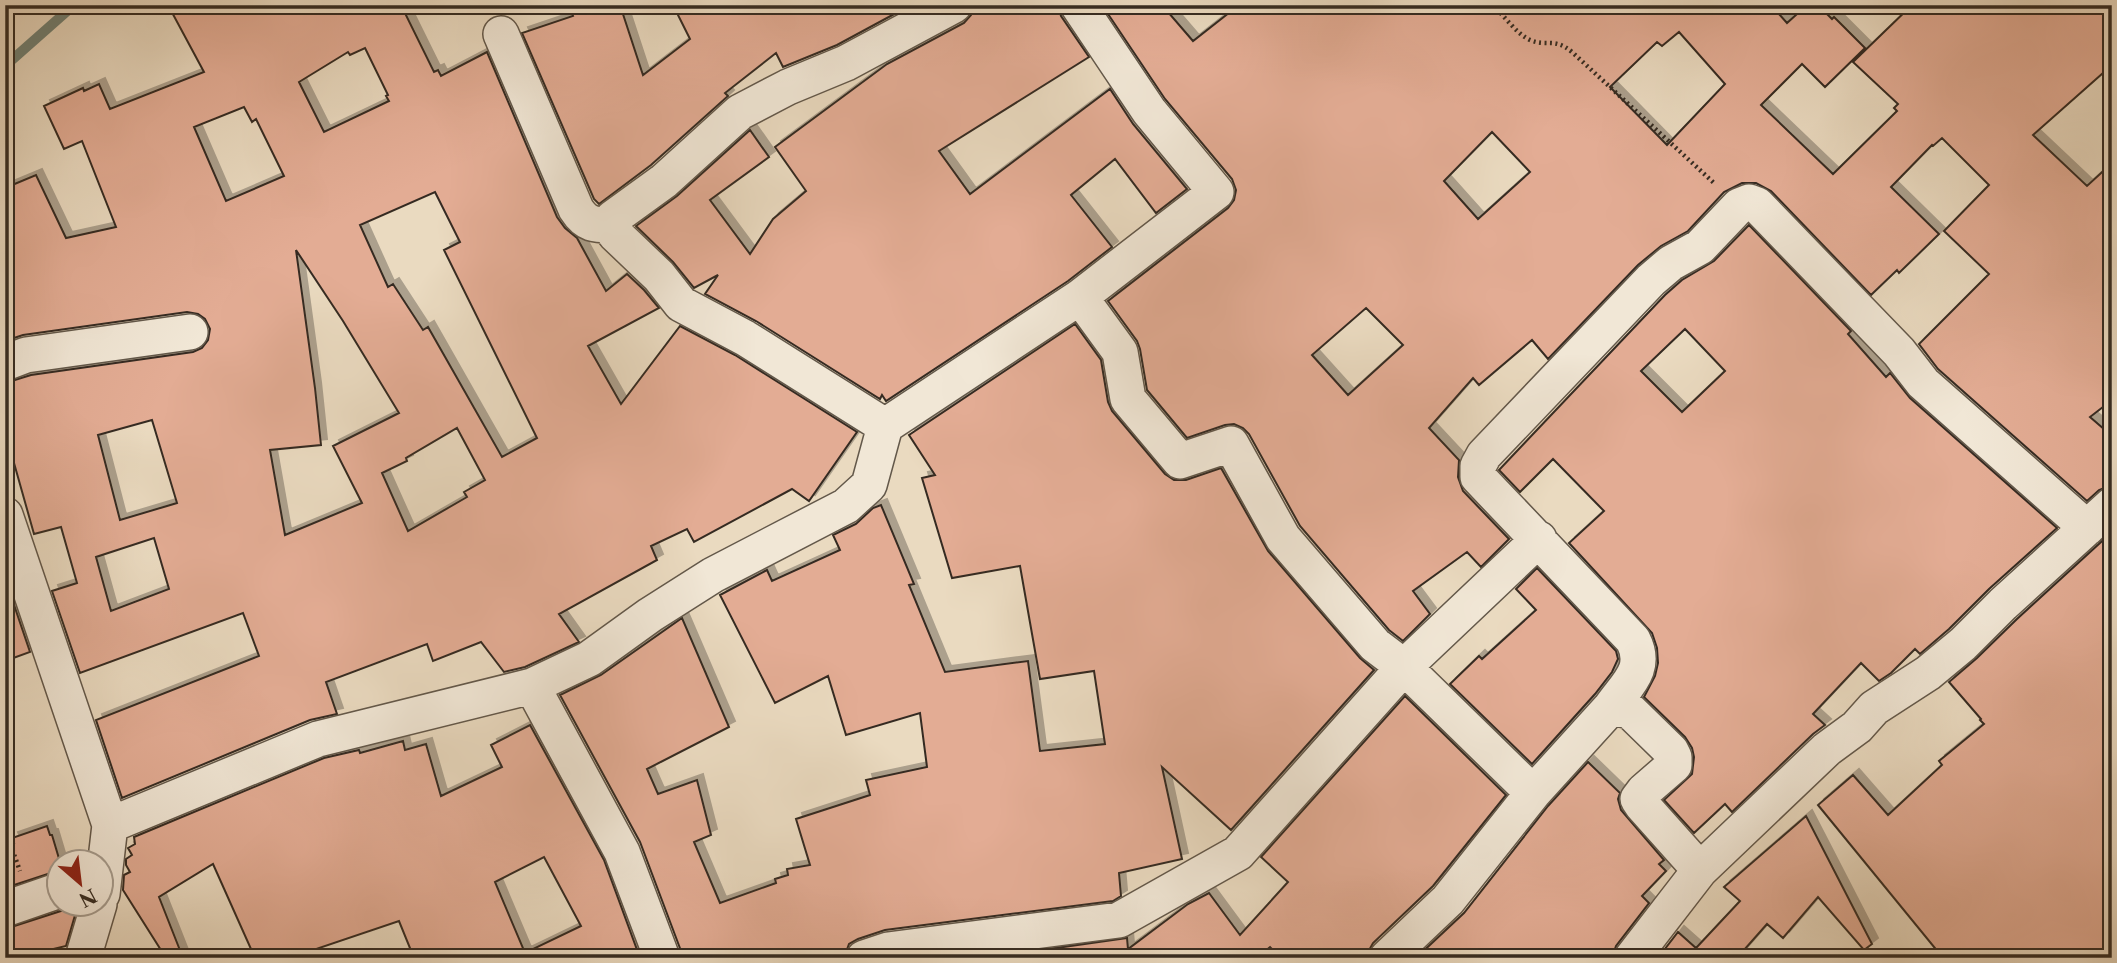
<svg xmlns="http://www.w3.org/2000/svg" width="2117" height="963" font-family="'Libre Caslon Text',serif">
  <style>
    .lines { fill: none; stroke-linecap: round; stroke-linejoin: round }
    .stream { stroke: #718276; stroke-width: 10 }
    .building { fill: #e3ac94; stroke: #362c22; stroke-width: 2; fill-rule: evenodd; filter: url(#shadow) }
    .street-casing { stroke: #63584a; stroke-width: 38 }
    .path { stroke: #362c22; stroke-width: 4.5; stroke-dasharray: 2 3.5; stroke-linecap: butt }
    .street { stroke: #f1e7d6; stroke-width: 35 }
  </style>
  <defs>
    <filter id="shadow"><feDropShadow dx="6" dy="-6" stdDeviation="0" flood-color="#0004"/></filter>
  </defs>
  <rect width="100%" height="100%" fill="#eadac0"/>
  <filter id="stains"><feTurbulence type="fractalNoise" baseFrequency=".00286" numOctaves="4"/><feColorMatrix values="0 0 0 0 .2 0 0 0 0 .09 0 0 0 0 .02 0 0 0 .5 -.17"/></filter>
  <radialGradient id="worn" r=".72"><stop offset=".6" stop-color="#630" stop-opacity="0"/><stop offset="1" stop-color="#630" stop-opacity=".3"/></radialGradient>
  <g class="lines">
    <path class="stream" d="M5 66 74 5"/>
  </g>
  <path class="building" d="M168 5H401L434 72 438 70 441 76 487 52 557 217 565 228 577 238 606 291 627 274 644 290 659 308 588 346 621 404 680 326 735 355 857 432 809 501 792 489 694 542 687 529 651 546 657 560 559 614 579 642 525 667 504 672 481 642 433 661 427 644 326 682 337 714 310 720 122 798 96 720 259 656 243 613 80 673 52 591 77 583 61 527 34 534 14 463 5 466V383L31 375 193 352 202 348 208 340 210 329 205 319 198 314 187 312 23 335 5 341V188L36 175 66 238 116 227 82 141 64 149 44 106 83 88 84 91 99 84 110 109 204 72ZM365 48 388 95 386 96 389 101 324 132 299 82 348 52 350 55ZM244 107 252 122 256 119 284 176 226 201 194 127ZM435 192 460 242 444 250 537 438 502 457 428 327 423 330 393 284 388 287 360 225ZM296 250 343 321 399 413 333 446 362 503 285 535 270 450 321 445 315 388ZM152 420 177 503 120 520 98 435ZM457 428 485 480 464 492 467 497 408 531 382 473 407 461 406 458ZM154 538 169 589 111 611 96 557Z
    M569 5H620L643 75 690 39 673 5H911L837 45 783 67 776 53 725 93 728 96 651 165 599 204 594 199 522 33 573 16Z
    M974 5H1058L1061 16 1089 57 939 151 970 194 1110 89 1133 124 1187 189 1156 213 1115 159 1071 195 1112 247 1068 281 886 401 882 395 880 399 756 321 705 294 718 275 694 288 673 262 636 226 677 196 750 130 769 157 710 200 750 254 773 219 806 191 775 147 887 64 964 23 971 15Z
    M1102 5H1162L1193 41 1239 5H1771L1787 23 1807 5H1818L1832 19 1834 17 1865 48 1825 87 1802 64 1761 105 1833 174 1897 111 1894 108 1898 104 1853 62 1912 5H2112V65L2033 135 2087 186 2112 163V400L2090 417 2112 436V485L2099 490 2087 501 1938 369 1919 344 1989 274 1944 231 1989 185 1942 138 1933 146 1932 145 1891 187 1939 234 1899 273 1897 270 1871 295 1771 191 1756 183H1742L1724 192 1688 231 1661 246 1638 265 1548 359 1532 340 1479 385 1473 378 1429 428 1459 460 1458 477 1463 491 1509 539 1481 567 1467 552 1413 591 1430 614 1403 641 1389 630 1300 526 1249 434 1243 428 1234 424 1225 425 1187 438 1147 390 1140 349 1137 341 1108 301 1228 208 1234 200 1236 190 1232 179 1165 99ZM1679 32 1725 84 1667 145 1610 87 1657 42 1662 46ZM1492 132 1530 172 1478 219 1444 181ZM1366 308 1403 345 1348 395 1312 355Z
    M1749 225 1851 331 1848 334 1886 377 1890 373 1910 398 2057 528 1989 589 1949 629 1920 654 1915 649 1891 673 1879 681 1861 663 1813 714 1825 725 1813 734 1732 812 1725 804 1694 833 1664 800 1692 774 1694 757 1692 748 1685 737 1644 697 1655 676 1658 663 1657 648 1652 633 1569 543 1604 511 1553 459 1520 492 1499 470 1665 295 1682 280 1714 261ZM1685 329 1725 371 1682 412 1641 371Z
    M1075 324 1101 360 1108 402 1112 411 1165 474 1174 480H1186L1221 468 1268 551 1360 658 1374 670 1231 830 1162 767 1182 859 1119 873 1121 896 1113 901 885 930 858 939 849 944 844 958H682L681 951 640 842 560 695 601 675 682 618 729 727 647 769 658 794 697 780 711 835 694 842 720 903 776 883 775 879 788 875 787 869 810 865 796 819 870 795 866 780 927 767 920 713 846 735 828 676 775 703 720 595 767 570 772 581 840 550 833 535 856 524 873 508 881 505 914 584 909 585 945 672 1028 661 1040 751 1105 744 1094 671 1040 679 1020 566 952 578 922 478 935 475 909 435Z
    M2112 532V958H1943L1818 805 1853 775 1888 815 1942 765 1939 761 1984 724 1980 720 1981 719 1949 682 1977 658 2017 619Z
    M1537 568 1616 651 1618 659 1612 672 1595 694 1532 764 1450 684 1479 656 1482 659 1536 610 1516 589Z
    M13 602 30 652 5 661V605Z
    M1405 696 1506 795 1433 886 1373 943 1368 952 1367 958H1281L1270 947 1257 958H985L1127 938 1128 949 1188 904 1209 893 1240 935 1288 882 1261 857Z
    M530 725 604 860 640 958H414L399 921 313 950 317 958H255L213 864 159 897 183 958H166L123 890 124 875 130 872 126 865V859L132 855 128 848 135 844 134 837 324 758 359 750 360 753 403 741 405 750 426 744 441 796 502 767 491 745ZM544 857 581 926 525 953 495 882Z
    M1588 762 1620 793 1618 799 1621 810 1664 860 1659 864 1666 871 1642 896 1649 903 1616 946 1612 958H1416L1464 913 1548 806Z
    M1806 816 1872 944 1864 950 1818 897 1783 938 1767 924 1737 958H1658L1678 932 1696 948 1740 901 1724 887Z
    M47 826 50 835H52L60 862V870L5 888V846L14 843 12 838Z
    M72 905 73 908 78 905 66 946 49 950 50 958H5V929L67 909Z"/>
  <g class="lines">
    <g class="street-casing">
      <path id="street" d="M501 34 576 209C586 225 595 225 612 225
        M1080 297 1120 352 1128 399 1180 461 1231 444 1283 538 1375 645 1404 667 1539 539
        M5 363 26 355 190 332
        M885 426 745 338 681 304 659 276 615 234 612 225 613 218 664 181 740 112 788 87 846 63 954 5
        M5 515 110 825 102 894
        M532 686 622 852 662 958
        M1611 707C1627 684 1648 669 1633 640L1478 477V466L1484 455 1651 280 1671 263 1700 247 1739 206 1749 202 1757 205 1899 352 1923 383 2087 528
        M110 825 318 739 532 686 589 659 650 615 713 575 846 506 869 485 885 426 1080 297 1216 192 1149 111 1078 5
        M5 909 60 890
        M83 958 99 904
        M864 958 888 950 1119 920 1238 853 1404 667 1533 793
        M1387 958 1448 900 1533 793 1611 707 1630 711 1671 751 1674 757V765L1644 791 1638 799 1642 805 1700 870
        M1632 958 1700 870 1827 749 1857 727 1874 708 1928 673 1963 644 2003 604 2112 505"/>
    </g>
    <path class="path" d="M1493 5C1504 16 1517 34 1530 40 1547 47 1554 37 1572 52L1714 183
      M5 829 20 871"/>
    <use href="#street" class="street"/>
  </g>
  <rect width="2117" height="963" fill="none" stroke="#eadac0" stroke-width="28"/>
  <rect x="7" y="7" width="2103" height="949" fill="none" stroke="#362c22" stroke-width="3.5"/>
  <rect x="14" y="14" width="2089" height="935" fill="none" stroke="#362c22" stroke-width="2"/>
  <g transform="translate(80 883) rotate(152)"><circle r="33" fill="#f1e7d6" stroke="#a69c8e" stroke-width="2"/>
  <path d="M0-5L12 26L0 18L-12 26Z" fill="#8f2418"/>
  <text y="-10" font-size="19" font-weight="bold" text-anchor="middle" fill="#362c22">N</text>
  </g>
  <rect width="100%" height="100%" filter="url(#stains)"/>
  <rect width="100%" height="100%" fill="url(#worn)"/>
</svg>
